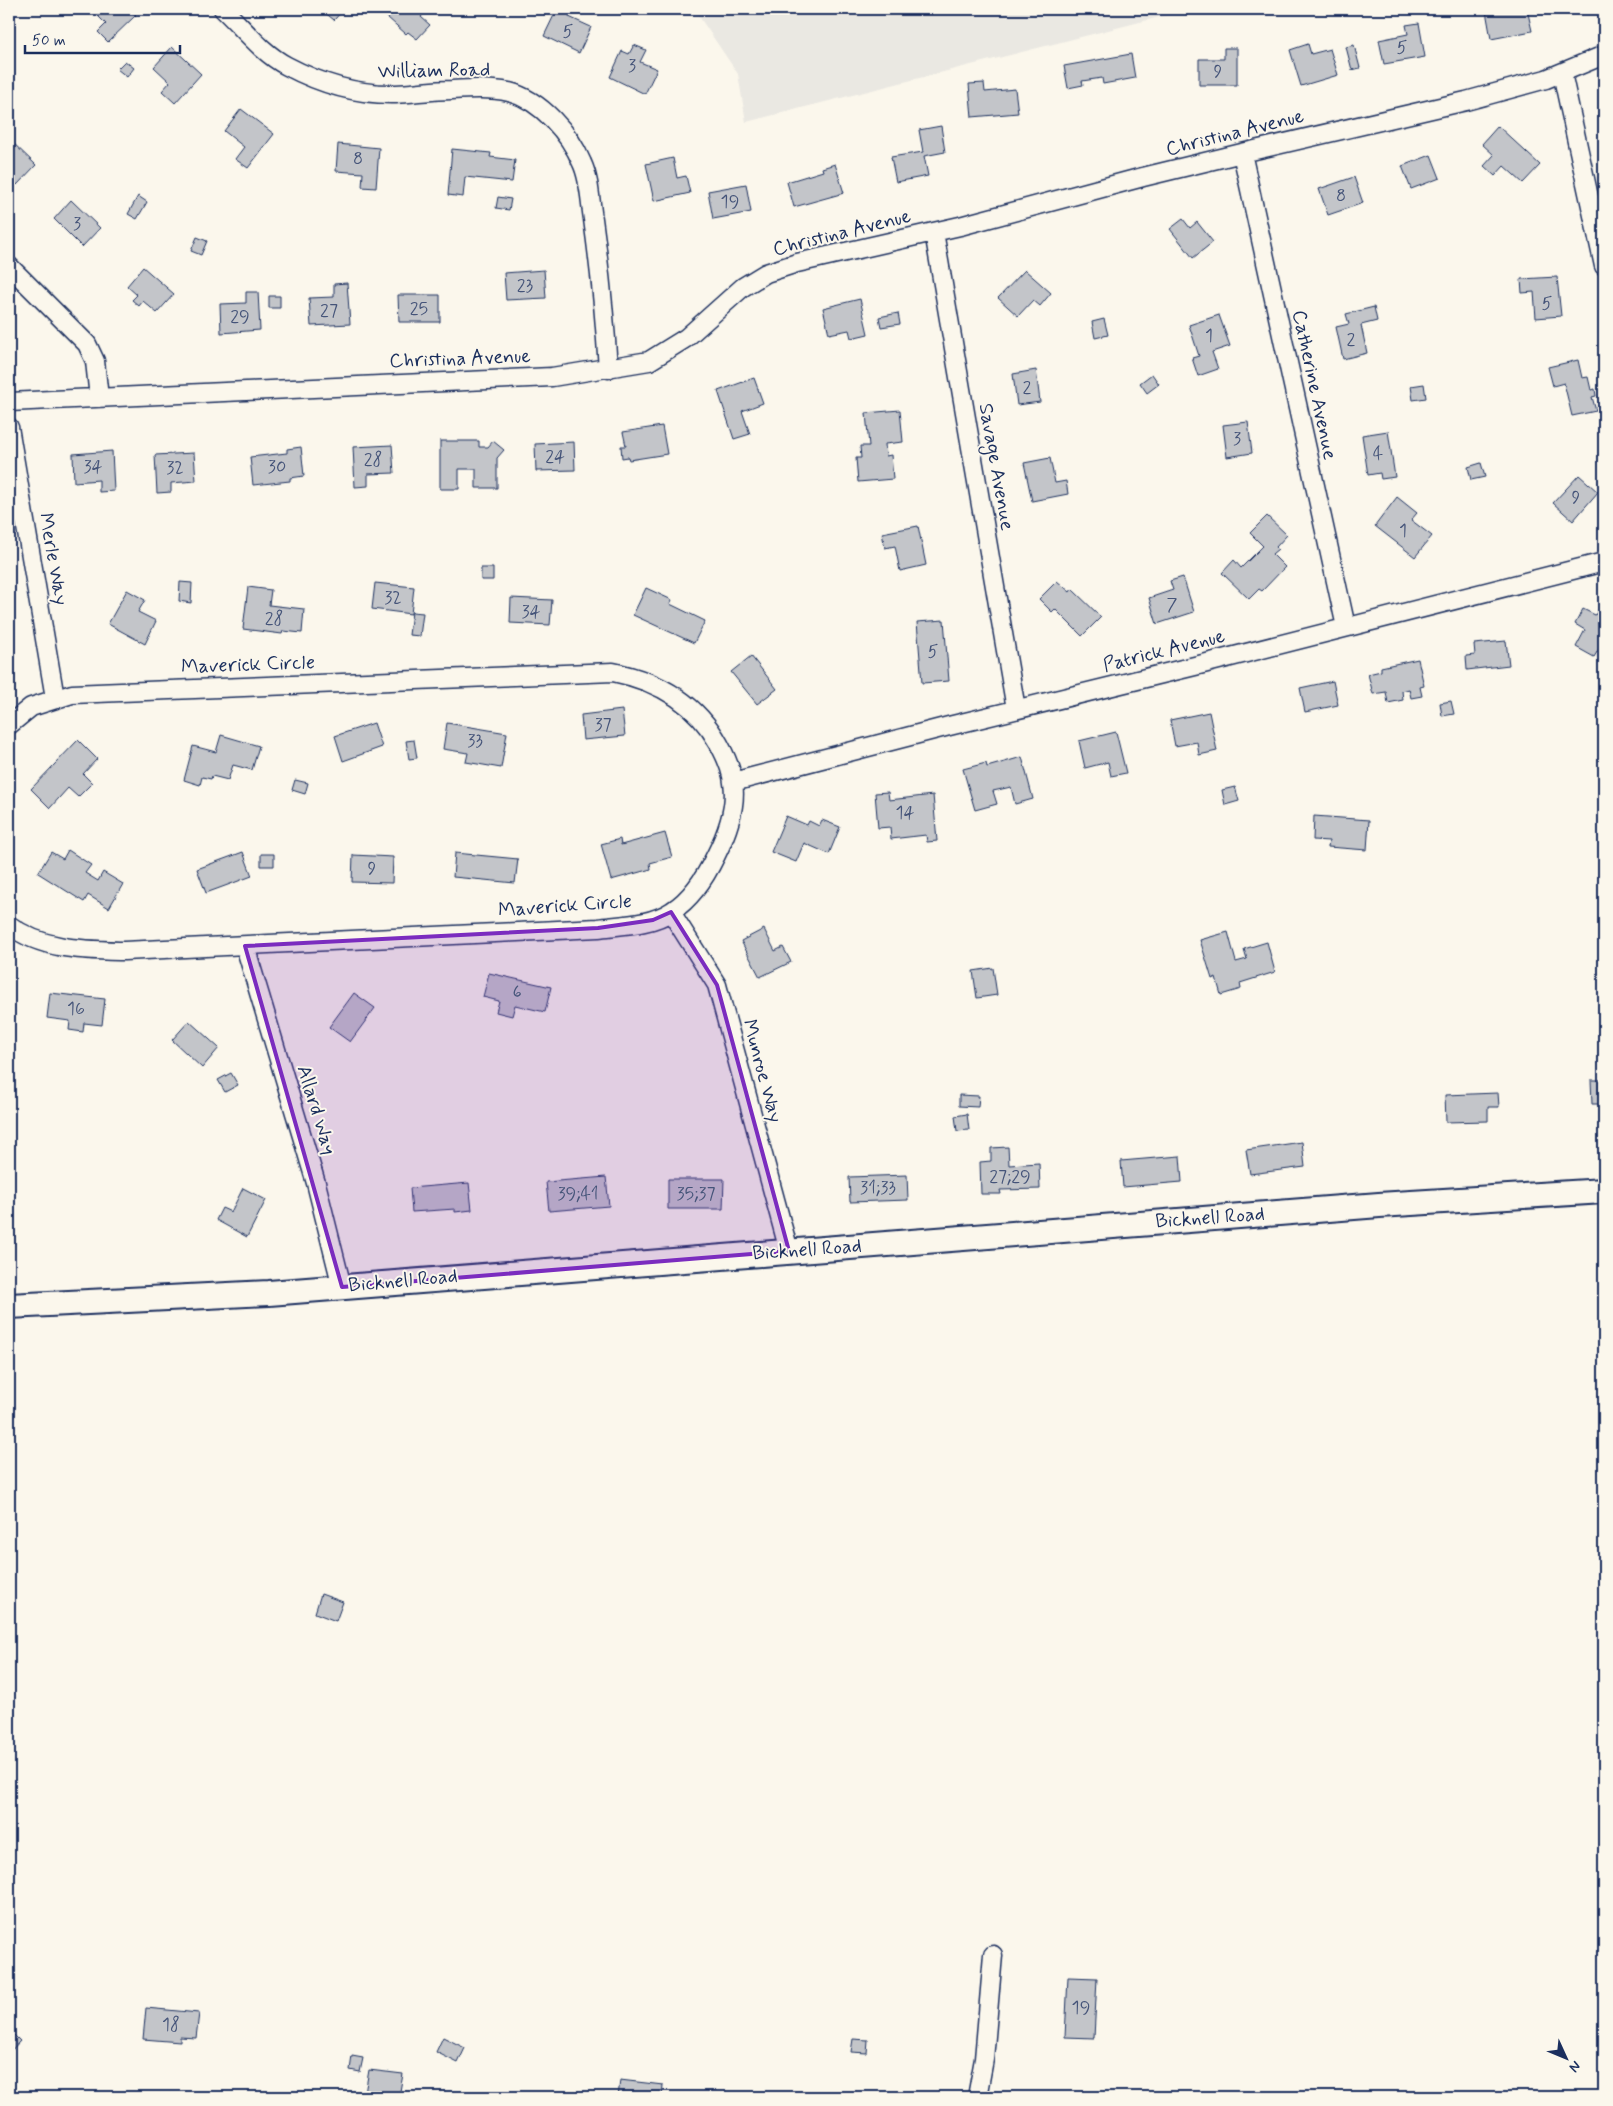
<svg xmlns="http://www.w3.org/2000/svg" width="1613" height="2106" font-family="Mynerve,sans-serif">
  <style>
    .built { fill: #eae8e2 }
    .building { fill: #c3c5c9; stroke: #1b2f5e }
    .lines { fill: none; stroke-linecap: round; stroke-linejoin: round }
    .street-casing { stroke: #1b2f5e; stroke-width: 21 }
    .secondary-casing { stroke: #1b2f5e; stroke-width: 28 }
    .street { stroke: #fbf7ec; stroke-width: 18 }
    .secondary { stroke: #fbf7ec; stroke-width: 24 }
    .marked { fill: #7b2cbf; fill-opacity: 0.2; stroke: #7b2cbf; stroke-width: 4; stroke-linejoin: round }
    .labels { text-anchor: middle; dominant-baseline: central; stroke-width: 4; stroke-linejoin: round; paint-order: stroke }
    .number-label { font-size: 18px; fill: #455479 }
    .street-label { font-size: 20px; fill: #1b2f5e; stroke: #fbf7ec }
  </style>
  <rect width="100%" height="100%" fill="#fbf7ec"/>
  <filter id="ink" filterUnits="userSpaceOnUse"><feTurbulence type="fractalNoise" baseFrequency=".02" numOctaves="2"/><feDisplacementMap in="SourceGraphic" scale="10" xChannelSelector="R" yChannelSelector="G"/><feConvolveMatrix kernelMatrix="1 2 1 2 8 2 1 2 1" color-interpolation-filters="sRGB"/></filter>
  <g filter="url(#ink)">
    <path class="built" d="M694 9H1191L746 122 738 74Z"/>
    <path class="building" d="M91 9H130L136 15 108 42 98 32 106 24Z
      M325 9H344L334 20 323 11Z
      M378 9H420L424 13 421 17 430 25 417 39 408 32 406 34Z
      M557 9H573L569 17 591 27 579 53 544 36Z
      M1500 9H1527L1532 31 1491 39 1486 11Z
      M1419 23 1425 57 1384 64 1379 40 1408 34 1406 25Z
      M1308 44 1311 54 1330 49 1338 75 1301 86 1290 50Z
      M634 45 646 50 640 62 657 69 645 94 610 77 622 51 629 54Z
      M1354 45 1360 68 1352 70 1346 47Z
      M172 47 201 74 175 103 162 91 170 82 154 67Z
      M1224 48H1237V85H1199V59H1224Z
      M1131 54 1135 78 1103 84 1102 78 1082 81 1083 85 1068 88 1064 66Z
      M125 61 134 68 127 77 117 69Z
      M984 83 985 92 1015 89 1018 113 972 117 969 84Z
      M241 109 274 134 248 168 235 159 244 147 224 131Z
      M941 126 945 152 924 156 928 176 896 182 891 157 923 152 919 130Z
      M1498 126 1540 165 1523 183 1504 166 1495 176 1484 166 1494 155 1482 144Z
      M9 139 36 165 17 185 9 177Z
      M338 144 379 148 376 188 362 187 363 173 336 171Z
      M452 149 491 153 490 157 515 160 512 182 465 177 463 197 448 195Z
      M1431 155 1440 178 1411 189 1402 166Z
      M673 158 677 178 686 176 690 193 654 201 646 164Z
      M835 164 844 193 794 207 787 182 823 171 822 168Z
      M1354 177 1363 203 1328 215 1319 189Z
      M746 184 751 212 713 219 708 191Z
      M138 196 147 202 137 219 128 214Z
      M498 197 511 199 509 210 496 208Z
      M71 200 100 228 82 247 54 219Z
      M1183 219 1190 228 1197 222 1213 242 1193 258 1170 229Z
      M197 237 207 241 201 255 191 251Z
      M143 267 174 294 157 313 143 301 139 306 132 300 137 295 127 286Z
      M544 270 546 298 506 300 504 273Z
      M1025 270 1051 293 1040 306 1033 300 1018 316 998 298Z
      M1557 277 1561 316 1536 318 1534 292 1522 293 1521 279Z
      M347 283 350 324 311 326 309 298 334 297V284Z
      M246 292H258L260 330 221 333 220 304 246 303Z
      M398 295H440V322H399Z
      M269 296H280V308H269Z
      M860 299 868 334 851 338 849 330 829 334 823 308Z
      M1374 307 1377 321 1361 325 1367 353 1343 359 1336 327 1349 324 1346 314Z
      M898 313 900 324 881 327 879 317Z
      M1219 315 1230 346 1212 352 1218 369 1198 376 1192 358 1199 356 1189 325Z
      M1104 319 1108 335 1095 338 1092 322Z
      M1578 360 1582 378 1588 377 1591 390 1595 389 1596 396 1592 397 1596 411 1572 416 1564 383 1553 386 1548 367Z
      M1036 370 1040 402 1017 405 1013 374Z
      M1152 374 1159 384 1147 393 1140 383Z
      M754 378 763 403 742 411 750 434 734 439 718 391Z
      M1424 384 1426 398 1413 400 1411 386Z
      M900 410 903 442 885 444 886 456 891 455 893 479 858 482 856 458H861L860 446H869L866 413Z
      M1248 422 1252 453 1227 457 1223 425Z
      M662 426 667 454 629 460 628 457 622 458 621 446H626L623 432Z
      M1388 431 1395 477 1381 479 1380 473 1368 475 1362 435Z
      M440 441H479V447H488L493 441 504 450 497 458V488H476V469H459V489H440Z
      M574 442 575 470 536 471 535 444Z
      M392 445 394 473 368 474V486L355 487 353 447Z
      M301 447 304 476 290 478V481L253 485 250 457 287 453V449Z
      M112 451 114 491 99 492V480L74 482 73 454Z
      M194 453 196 481 171 483V492L157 493 155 455Z
      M1050 458 1055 483 1066 481 1068 494 1032 501 1024 463Z
      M1481 463 1485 477 1471 480 1468 467Z
      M1579 475 1598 492 1573 521 1553 503Z
      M1397 497 1417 513 1411 520 1432 536 1415 557 1375 526Z
      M1267 516 1287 535 1276 547 1278 549 1272 554 1285 567 1262 591 1259 589 1249 599 1222 573 1234 560 1241 568 1263 546 1250 533Z
      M918 526 926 565 900 571 895 546 885 548 882 533Z
      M481 568H493V580H481Z
      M1183 577 1194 612 1157 624 1149 598 1173 590 1170 581Z
      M1057 581 1070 592 1072 589 1101 617 1082 636 1055 609 1052 612 1039 599Z
      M180 582 192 583 191 603 179 601Z
      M375 583 414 587 411 614 372 609Z
      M248 587 271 590 269 605 304 609 302 633 283 631 282 634 243 629Z
      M646 588 672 600 670 604 705 621 694 643 633 615Z
      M127 590 145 600 138 612 156 621 145 644 108 624Z
      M511 598 552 600 550 625 510 623Z
      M1583 609 1595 615 1599 609 1604 613V641L1594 657 1576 647 1585 630 1575 624Z
      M412 612 423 613 420 636 409 635Z
      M944 620 949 681 922 683 917 622Z
      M1506 641 1509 665 1467 670 1466 656 1475 655 1474 644Z
      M751 656 777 689 757 704 731 672Z
      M1418 659 1424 686 1420 687 1422 696 1411 698 1409 689 1402 691 1403 700 1388 703 1386 692 1373 694 1368 674 1381 671V667Z
      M1333 681 1338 705 1305 712 1300 688Z
      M1451 701 1454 714 1442 716 1440 703Z
      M622 710 625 736 583 740 581 715Z
      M1209 712 1217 751 1199 755 1197 742 1175 746 1170 720Z
      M374 723 382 747 343 761 335 736Z
      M447 723 507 733 501 768 466 762 468 753 443 749Z
      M1116 732 1126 773 1111 776 1108 762 1085 768 1079 741Z
      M221 735 259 746 252 770 233 765 228 780 212 776 211 779 202 777 200 785 184 780 193 746 216 752Z
      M78 740 97 759 83 774 92 783 78 797 68 788 50 808 31 789Z
      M414 740 417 758 409 759 406 741Z
      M1022 757 1033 799 1015 804 1011 787 993 791 997 804 975 810 963 769 986 763 987 767Z
      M295 780 308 783 305 794 292 790Z
      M1235 787 1239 801 1225 805 1222 790Z
      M888 792 889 800 933 795 937 841 927 842 926 835 891 839 890 827 878 828 875 793Z
      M786 816 807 825 809 821 819 826 822 820 840 827 829 854 804 843 796 862 771 852Z
      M1314 816 1369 820 1367 850 1328 847 1329 841 1313 840Z
      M665 833 672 857 650 863 651 869 611 880 601 844 620 839 621 845Z
      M68 850 91 865 85 873 98 881 103 872 123 884 109 908 88 895 84 902 38 873 51 852 63 859Z
      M243 852 252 876 206 893 197 869Z
      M455 853 518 859 515 883 453 877Z
      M261 854H274V866H261Z
      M353 855 393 857 392 883 352 882Z
      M764 929 775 951 783 947 791 962 760 977 741 941Z
      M1228 932 1236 962 1247 959 1244 949 1267 942 1275 972 1240 983 1241 989 1221 995 1216 977 1212 979 1200 940Z
      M993 968 997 995 977 998 973 971Z
      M489 973 551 987 545 1012 515 1005 512 1016 496 1012 499 1001 483 997Z
      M50 993 105 999 102 1025 84 1023 83 1032 69 1030 70 1021 47 1018Z
      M354 993 375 1008 350 1042 329 1027Z
      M189 1021 219 1048 202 1068 172 1040Z
      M231 1073 238 1085 225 1092 218 1080Z
      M1591 1080H1604V1104H1592Z
      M1498 1093 1499 1107H1488V1121L1446 1122 1445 1095Z
      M959 1095 979 1096 978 1107 959 1106Z
      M967 1114 969 1130 957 1131 955 1116Z
      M1302 1142 1305 1167 1250 1174 1246 1150Z
      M1008 1147 1009 1165 1039 1163 1040 1189 1000 1190 1001 1194H981L980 1162 991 1161V1148Z
      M1180 1156 1182 1182 1123 1187 1121 1161Z
      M907 1175 908 1200 850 1202 849 1177Z
      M606 1177 609 1206 549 1211 546 1182Z
      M668 1179H724L723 1209H668Z
      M469 1183 472 1210 455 1212V1209L412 1212 410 1188Z
      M243 1188 266 1200 247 1237 216 1220 222 1208 231 1212Z
      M321 1594 343 1602 336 1621 315 1613Z
      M1068 1977 1097 1978 1094 2038 1065 2037Z
      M146 2008 199 2013 196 2038 180 2037V2042L143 2039Z
      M9 2030 20 2041 9 2053Z
      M443 2037 465 2048 458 2063 436 2052Z
      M853 2039 868 2040 867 2053 851 2052Z
      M352 2056 363 2058 360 2072 350 2070Z
      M369 2070 403 2074 399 2097 365 2093Z
      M620 2080 663 2085 662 2097H618Z"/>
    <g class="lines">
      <g class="street-casing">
        <path id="street" d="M223 9C243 28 262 53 287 66 321 84 358 95 396 94 415 93 433 90 452 90 471 89 490 88 509 92 541 100 570 134 582 163 590 180 590 201 593 219 600 269 605 319 608 369
          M1562 73 1604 266
          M1242 153 1346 627
          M934 232 1016 709
          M9 266 87 344 95 361 99 398
          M9 402 552 377 649 361 686 338 743 287 766 273 797 263 960 226 1143 177 1242 153 1466 101 1546 79 1604 55
          M9 427 55 698
          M9 725 31 707 72 694 613 672C658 681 696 702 719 744 725 755 732 770 733 783 737 806 726 835 716 855 706 876 691 899 672 911 651 925 623 925 598 928L124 951C84 950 42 950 9 925
          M733 782 949 726 1203 664 1604 562
          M671 912 717 985 789 1251
          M245 946 316 1183 342 1287
          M977 2097 984 2059 993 1955"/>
      </g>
      <g class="secondary-casing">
        <path id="secondary" d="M9 1306 269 1293 1379 1205 1604 1191"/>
      </g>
      <use href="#street" class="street"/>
      <use href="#secondary" class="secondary"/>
    </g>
  </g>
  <path class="marked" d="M671 912 717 985 789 1251 342 1287 245 946 598 928 653 920Z"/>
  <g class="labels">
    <g class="number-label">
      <text x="568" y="32">5</text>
      <text x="1402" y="48">5</text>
      <text x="632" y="66">3</text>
      <text x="1218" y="72">9</text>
      <text x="358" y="159">8</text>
      <text x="1341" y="196">8</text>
      <text x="730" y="202">19</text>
      <text x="77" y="224">3</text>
      <text x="525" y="286">23</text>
      <text x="1547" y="304">5</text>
      <text x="419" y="309">25</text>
      <text x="329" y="311">27</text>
      <text x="240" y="317">29</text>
      <text x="1209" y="336">1</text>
      <text x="1351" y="340">2</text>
      <text x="1027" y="388">2</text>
      <text x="1237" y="439">3</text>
      <text x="1378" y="454">4</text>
      <text x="555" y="457">24</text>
      <text x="373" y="460">28</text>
      <text x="93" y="467">34</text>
      <text x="277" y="467">30</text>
      <text x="175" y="468">32</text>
      <text x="1576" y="498">9</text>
      <text x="1403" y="531">1</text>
      <text x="393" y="598">32</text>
      <text x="1172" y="605">7</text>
      <text x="531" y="612">34</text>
      <text x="274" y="619">28</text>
      <text x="933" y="652">5</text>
      <text x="603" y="725">37</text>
      <text x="475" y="741">33</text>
      <text x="905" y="813">14</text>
      <text x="372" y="869">9</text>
      <text x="517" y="992">6</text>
      <text x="76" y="1009">16</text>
      <text x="1010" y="1177">27;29</text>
      <text x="878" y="1188">31;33</text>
      <text x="578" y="1194">39;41</text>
      <text x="696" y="1194">35;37</text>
      <text x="1081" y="2008">19</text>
      <text x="171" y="2025">18</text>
    </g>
    <g class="street-label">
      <text transform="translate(434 71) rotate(-1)">William Road</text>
      <text transform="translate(1235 133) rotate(-14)">Christina Avenue</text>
      <text transform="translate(842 233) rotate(-14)">Christina Avenue</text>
      <text transform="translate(460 359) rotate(-2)">Christina Avenue</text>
      <text transform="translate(1314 385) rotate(78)">Catherine Avenue</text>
      <text transform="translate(996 467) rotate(80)">Savage Avenue</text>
      <text transform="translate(53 559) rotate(80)">Merle Way</text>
      <text transform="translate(1164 651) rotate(-14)">Patrick Avenue</text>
      <text transform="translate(248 665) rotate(-2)">Maverick Circle</text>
      <text transform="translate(565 906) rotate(-4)">Maverick Circle</text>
      <text transform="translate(762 1071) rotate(75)">Munroe Way</text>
      <text transform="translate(316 1110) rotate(73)">Allard Way</text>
      <text transform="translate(1210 1218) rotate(-4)">Bicknell Road</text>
      <text transform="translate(807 1250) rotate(-4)">Bicknell Road</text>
      <text transform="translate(403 1281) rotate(-5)">Bicknell Road</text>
    </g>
  </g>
  <rect width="1613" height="2106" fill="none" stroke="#fbf7ec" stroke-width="30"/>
  <rect x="15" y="15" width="1583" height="2076" fill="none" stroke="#1b2f5e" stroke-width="2" filter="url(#ink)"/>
  <g transform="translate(1566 2058) rotate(134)" stroke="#fbf7ec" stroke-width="4" paint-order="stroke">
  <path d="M0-4L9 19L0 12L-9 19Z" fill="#1b2f5e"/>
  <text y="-8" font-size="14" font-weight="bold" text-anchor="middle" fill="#1b2f5e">N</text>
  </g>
  <path d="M25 45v8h155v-8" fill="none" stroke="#1b2f5e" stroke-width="2.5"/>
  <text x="32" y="45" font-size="15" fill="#1b2f5e" stroke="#fbf7ec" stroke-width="4" paint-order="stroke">50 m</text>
</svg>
